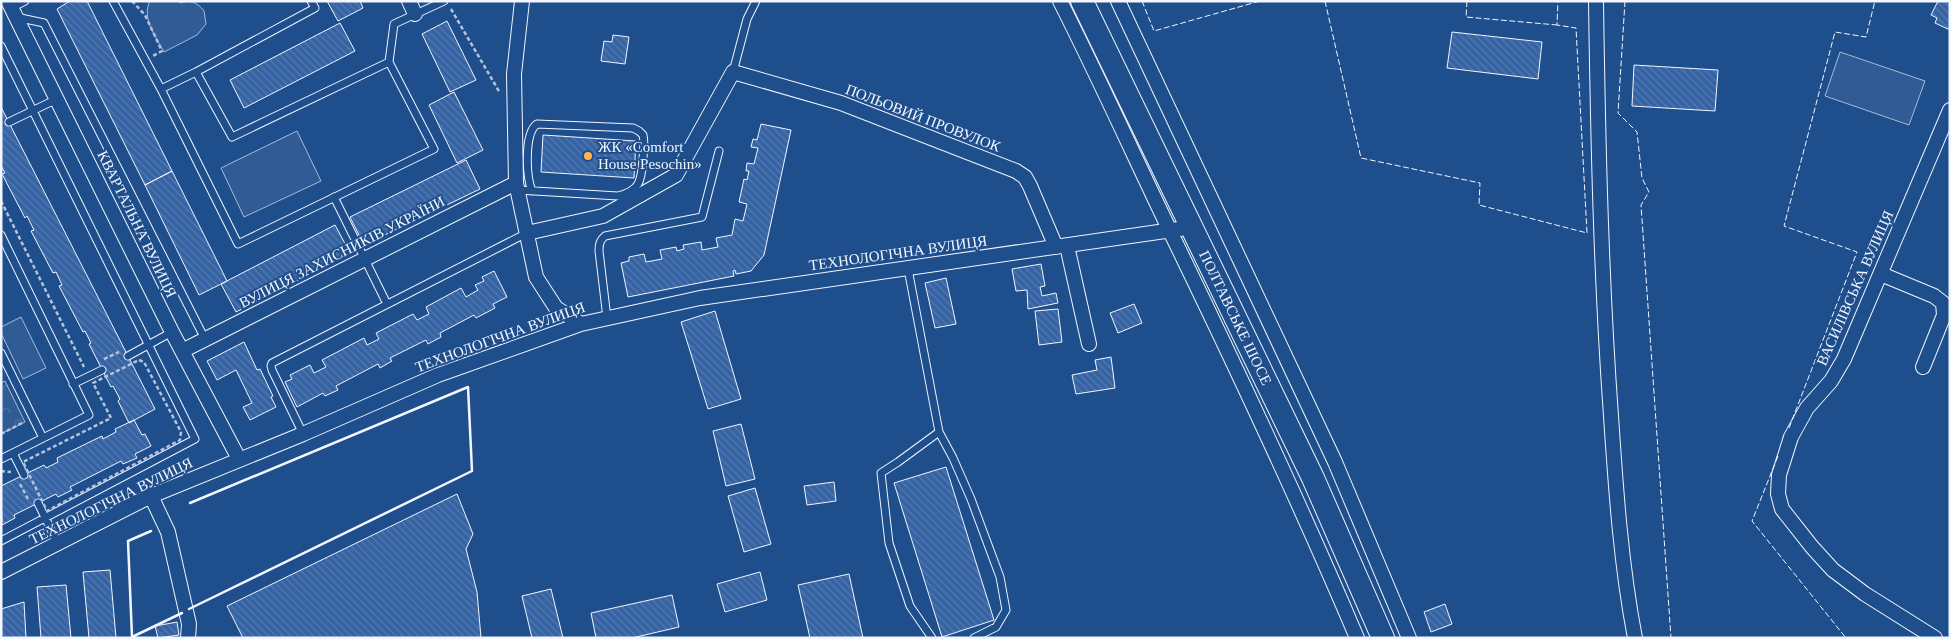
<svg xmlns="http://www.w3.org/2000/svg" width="1951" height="639" font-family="'Times New Roman',serif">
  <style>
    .park { fill: url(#park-crowns); stroke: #a8bbd7 }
    .garden { fill: #305b95; stroke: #a8bbd7 }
    .building { fill: url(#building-back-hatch); stroke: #f2f6ff }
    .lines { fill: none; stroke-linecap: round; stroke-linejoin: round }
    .service-casing { stroke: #f2f6ff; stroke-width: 9 }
    .minor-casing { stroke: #f2f6ff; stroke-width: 16 }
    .trunk-casing { stroke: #f2f6ff; stroke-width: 24 }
    .path { stroke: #b3c4dc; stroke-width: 2.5; stroke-dasharray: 4 2.5; stroke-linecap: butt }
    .service { stroke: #1f4e8c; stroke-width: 7 }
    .minor { stroke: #1f4e8c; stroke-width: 14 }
    .trunk { stroke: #1f4e8c; stroke-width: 22 }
    .fence { stroke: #f2f6ff; stroke-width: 1; stroke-dasharray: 6 2.5; stroke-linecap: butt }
    .wall { stroke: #f2f6ff; stroke-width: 2.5 }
    .poi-dot { fill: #ffb74d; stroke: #1f4e8c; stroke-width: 2 }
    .labels { text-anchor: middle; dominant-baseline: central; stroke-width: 4; stroke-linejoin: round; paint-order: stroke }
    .street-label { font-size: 15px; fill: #f2f6ff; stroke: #1f4e8c }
    .poi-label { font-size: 15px; fill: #f2f6ff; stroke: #1f4e8c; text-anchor: start }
  </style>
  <defs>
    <pattern id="park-crowns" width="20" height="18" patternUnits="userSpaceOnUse" patternTransform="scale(1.25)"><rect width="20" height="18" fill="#305b95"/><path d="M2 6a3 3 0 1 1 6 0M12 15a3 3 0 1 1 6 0" fill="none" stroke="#4e73a5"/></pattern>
    <pattern id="building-back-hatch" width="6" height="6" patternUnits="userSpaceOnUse" patternTransform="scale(1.25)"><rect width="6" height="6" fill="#3563a3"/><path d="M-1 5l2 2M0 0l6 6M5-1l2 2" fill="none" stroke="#537ab1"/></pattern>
  </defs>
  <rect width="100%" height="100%" fill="#1f4e8c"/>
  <path class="park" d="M5 381 25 422 1 434V383Z"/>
  <path class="garden" d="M150 1H178L180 3C191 0 197 2 204 11L206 24 197 35 164 52C156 37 141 18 150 1Z
    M1840 52 1925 81 1909 125 1825 96Z
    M297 131 321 181 244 217 221 168Z
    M21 317 46 368 23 379 1 333V327Z"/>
  <path class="building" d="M70 1H87L172 171 145 185 57 9Z
    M327 1H360L363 8 338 21Z
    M1938 1H1950V30L1935 23 1937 18 1931 15Z
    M447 21 476 80 450 92 422 34Z
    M340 23 355 51 244 108 230 80Z
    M1452 32 1542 42 1538 79 1447 68Z
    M613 35 629 37 625 64 601 61 604 41 612 42Z
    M1634 65 1718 70 1715 111 1632 106Z
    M454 92 483 150 457 163 429 105Z
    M1 107 155 409 129 423 118 401 120 399 113 386 111 387 89 344 91 343 85 331 83 332 59 286 62 285 56 272 53 273 31 231 34 230 27 216 25 218 2 174 5 173 1 166Z
    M761 124 791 130 764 255 751 271 736 274 735 270 733 271 734 276 628 297 621 263 629 261V257L644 254 646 262 662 259 660 250 676 247 677 251 684 249 683 245 701 242 702 250 718 247 716 238 732 235 735 219 743 221 747 204 739 202 744 179 747 180 749 171H746L747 163 754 164 758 148 751 147 753 139 757 140Z
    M543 135 636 141 634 178 541 172Z
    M466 160 480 189 364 245 350 217Z
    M172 171 227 281 199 295 145 185Z
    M335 225 350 253 236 312 221 284Z
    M1041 264 1045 286 1040 287 1042 296 1056 293 1058 303 1028 309 1027 290 1016 291 1012 269Z
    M494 271 507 297 493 304 495 308 476 318 474 315 440 333 441 337 428 344 426 340 390 358 392 361 380 368 378 364 336 386 338 390 325 396 323 393 297 407 285 382 292 379 290 375 310 365 314 373 326 367 322 360 364 338 367 345 379 339 376 333 413 314 417 320 429 314 426 307 461 288 466 297 478 290 475 285 484 281 482 277Z
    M946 278 956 324 935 328 925 283Z
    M1134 304 1142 323 1118 333 1110 313Z
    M1058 309 1062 342 1039 345 1035 311Z
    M715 311 741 399 708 409 681 322Z
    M244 342 257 370 260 369 273 396 271 397 276 407 250 420 243 407 252 403 236 370 217 380 207 361Z
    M1111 357 1115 388 1076 394 1072 375 1097 370 1095 360Z
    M134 420 142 435 145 434 151 446 135 454 137 458 123 464 121 461 70 487 72 490 58 497 56 494 14 515 15 518 2 525 1 486 44 465 46 468 58 462 57 458 102 436 103 439 116 432 115 429Z
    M741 424 755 479 726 486 713 431Z
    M946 467 994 620 942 637 894 483Z
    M834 482 836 501 807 505 804 486Z
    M755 488 771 544 744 552 728 496Z
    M457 494 473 534 466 549 477 592 481 638H243L227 606Z
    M110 570 116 638H89L83 572Z
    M760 572 767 600 725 612 717 584Z
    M849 574 863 638H810L798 585Z
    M66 585 71 638H41L37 587Z
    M551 589 563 638H532L522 596Z
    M672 595 679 627 632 638H596L591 613Z
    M24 602 26 638H1V609Z
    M1445 604 1452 624 1431 632 1424 612Z
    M177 622 179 635 158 638 155 626Z"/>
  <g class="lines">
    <g class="service-casing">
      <path id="service" d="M113 1 161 89 238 244 434 149 389 62 394 24 444 1
        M311 1 315 8 196 72 232 137 389 62
        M11 8 25 1
        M16 17 44 23 205 339
        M1 46 195 439 1 541
        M733 72 747 19 756 1
        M161 89 196 72
        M9 122 57 99
        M518 190 618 196C641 190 641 180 643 160 643 152 645 143 643 135L639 131 633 128 537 124C524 133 526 176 532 191
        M334 197 387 304
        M1 235 89 415 1 459
        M908 269 939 432 953 458 971 499 1000 577 1006 610 996 627 974 638
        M607 318 599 251C599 244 600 240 605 236L702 217 719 151
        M1 353 43 438
        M128 356 172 332
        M73 384 102 370
        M303 434 272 370 271 366 272 363 527 233
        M13 453 24 475
        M38 503 58 544
        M932 638 910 606 889 543 881 473 898 462 939 432"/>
    </g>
    <g class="minor-casing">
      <path id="minor" d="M8 1 172 332 239 459
        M409 1 415 14
        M522 1 514 74 516 183 536 277 556 308 581 324
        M1060 1C1099 78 1134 156 1171 233 1236 367 1299 501 1357 638
        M1118 1 1335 462 1409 638
        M1596 1C1598 140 1601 278 1611 416 1616 491 1621 565 1635 638
        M527 233 603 216 676 175 733 72 841 103 1016 171 1025 177 1030 186 1056 247
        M1067 246 1089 344
        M1881 274 1934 296 1943 303 1944 315 1923 367
        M182 351 516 183
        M151 496 168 532 189 624 188 638
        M1 572 151 496 303 434 438 375 581 324 700 298 1193 227
        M1935 638 1865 594 1833 570 1812 547 1782 509 1778 494 1779 475 1791 437 1807 408 1831 381 1844 359 1950 110"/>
    </g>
    <g class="trunk-casing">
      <g id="trunk">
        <path id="s1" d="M1082 1 1313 478 1383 638"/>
      </g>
    </g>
    <path class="path" d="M132 1 145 15 162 51 153 56
      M451 9 500 93
      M1 201 84 367
      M104 359 119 352
      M139 360 144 362 181 432 180 440 47 511 23 462 111 418 93 383Z
      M1 434 24 422
      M1 471 11 472
      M20 484 28 499"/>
    <use href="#service" class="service"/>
    <use href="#minor" class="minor"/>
    <use href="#trunk" class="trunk"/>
    <path class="fence" d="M1142 1 1154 31 1260 1
      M1325 1 1361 158 1480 183 1479 205 1587 233 1576 28 1557 25 1558 1
      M1467 1 1466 17 1557 25
      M1625 1 1618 113 1637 132 1642 178 1649 192 1641 205 1671 638
      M1789 428 1857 252 1784 226 1835 32 1866 37 1875 1
      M1778 456 1752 521 1846 638"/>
    <path class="wall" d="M151 531 128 541 132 637 182 613
      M189 609 472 471 468 387 190 503"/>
  </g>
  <circle class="poi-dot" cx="588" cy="156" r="5"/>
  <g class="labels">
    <g class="street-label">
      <text transform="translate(923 118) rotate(21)">ПОЛЬОВИЙ ПРОВУЛОК</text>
      <text transform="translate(137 224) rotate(64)">КВАРТАЛЬНА ВУЛИЦЯ</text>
      <text transform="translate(342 252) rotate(-27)">ВУЛИЦЯ ЗАХИСНИКІВ УКРАЇНИ</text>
      <text transform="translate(898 253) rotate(-8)">ТЕХНОЛОГІЧНА ВУЛИЦЯ</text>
      <text transform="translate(1855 288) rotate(-66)">ВАСИЛІВСЬКА ВУЛИЦЯ</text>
      <text stroke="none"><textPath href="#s1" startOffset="352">ПОЛТАВСЬКЕ ШОСЕ</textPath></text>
      <text transform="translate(500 337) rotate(-20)">ТЕХНОЛОГІЧНА ВУЛИЦЯ</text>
      <text transform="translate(111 501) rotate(-26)">ТЕХНОЛОГІЧНА ВУЛИЦЯ</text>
    </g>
    <g class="poi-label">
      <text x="598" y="147">ЖК «Comfort<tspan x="598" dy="17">House Pesochin»</tspan></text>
    </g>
  </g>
  <rect width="1951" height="639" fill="none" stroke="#f2f6ff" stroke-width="5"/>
</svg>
